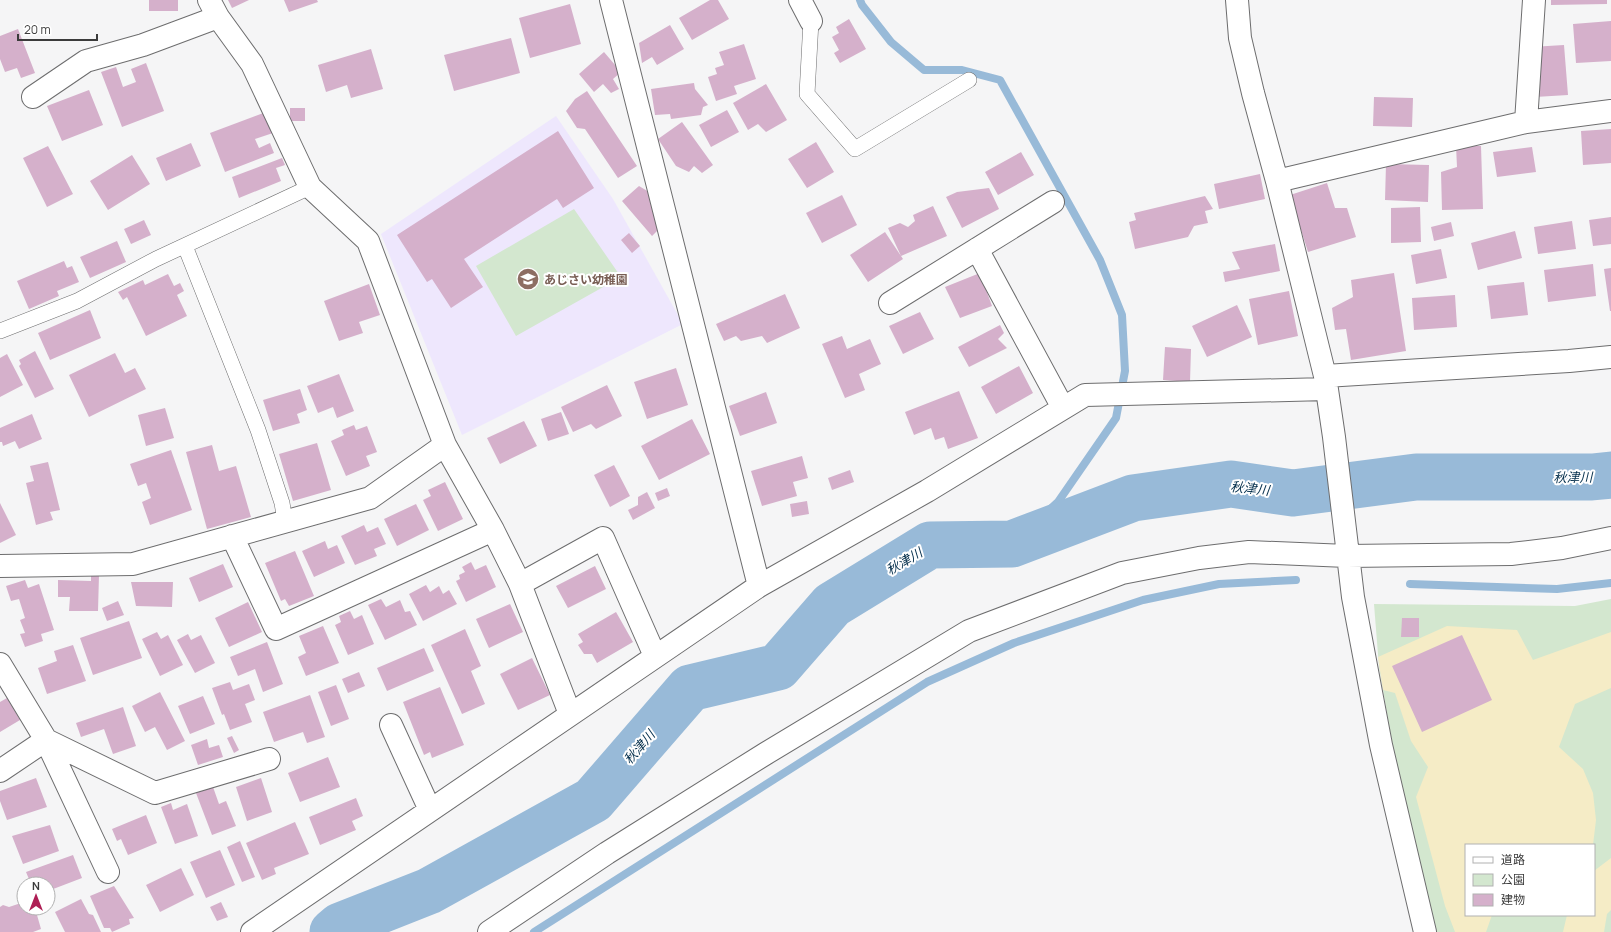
<svg xmlns="http://www.w3.org/2000/svg" width="1611" height="932" font-family="Manrope,'Noto Sans JP',sans-serif">
  <style>
    .education { fill: #eee7fd }
    .green { fill: #d3e7cf; fill-rule: evenodd }
    .sand { fill: #f5ecc6 }
    .lines { fill: none; stroke-linecap: round; stroke-linejoin: round }
    .stream { stroke: #98bad8; stroke-width: 8 }
    .river { stroke: #98bad8; stroke-width: 47 }
    .building { fill: #d5b0cb }
    .service-casing { stroke: #6d6d6e; stroke-width: 16 }
    .minor-casing { stroke: #6d6d6e; stroke-width: 24 }
    .service { stroke: #fff; stroke-width: 15 }
    .minor { stroke: #fff; stroke-width: 22 }
    .labels { text-anchor: middle; dominant-baseline: central; stroke-width: 4; stroke-linejoin: round; paint-order: stroke }
    .education-label { font-size: 12px; font-weight: bold; fill: #785e54; stroke: #fff; text-anchor: start }
    .water-label { font-size: 13px; font-style: italic; fill: #032e4b; stroke: #fff }
  </style>
  <rect width="100%" height="100%" fill="#f5f5f6"/>
  <path class="education" d="M556 116 613 199 683 324 462 435 381 234Z"/>
  <path class="green" d="M574 209 621 277 516 336 476 266Z
    M1611 599V932H1435L1393 748 1379 667 1374 604 1575 606ZM1466 845H1594V915H1466Z"/>
  <path class="sand" d="M1447 626 1517 630 1533 660 1611 632V688L1575 704 1559 747 1583 769 1593 793 1596 820 1593 845H1466V915H1492L1486 932H1455L1445 906 1416 797 1428 767 1411 741 1395 693 1383 690 1378 657Z
    M1611 858V910L1607 914 1604 932H1563L1567 915H1594V871Z"/>
  <g class="lines">
    <path class="stream" d="M860 0 862 5 891 42 924 70H962L1000 80 1100 260 1122 315 1125 371 1116 418 1058 502 1012 544
      M1410 584 1557 589 1611 583
      M534 932 927 682 1014 643 1143 600 1219 584 1296 580"/>
    <path class="river" d="M333 932 340 926 429 891 593 800 690 688 778 667 832 605 930 545 1012 544 1133 498 1231 484 1293 493 1416 477H1592L1611 475"/>
  </g>
  <path class="building" d="M149 0H178V11H149Z
    M228 0H249L232 8Z
    M284 0H317L318 2 289 12Z
    M710 0H718L729 19 692 40 679 18Z
    M1551 0H1607V4L1551 5Z
    M570 4 581 44 530 58 519 18Z
    M849 19 866 49 840 63 834 53 839 50 832 37 839 33 836 27Z
    M1611 21V61L1576 63 1573 24Z
    M670 25 684 49 657 65 652 57 642 63 639 43Z
    M18 29 35 73 21 78 17 68 5 72 0 59V36Z
    M511 38 520 73 454 91 444 55Z
    M744 44 756 79 734 86 737 94 716 101 708 77 717 74 715 68 724 65 719 52Z
    M1564 45 1568 95 1535 97 1531 47Z
    M371 49 383 89 351 98 347 85 326 92 318 65Z
    M604 52 621 72 613 79 619 89 611 93 603 84 594 92 579 74Z
    M146 63 164 111 122 127 101 72 116 67 123 87 136 82 131 69Z
    M694 83 695 89 708 105 703 107 701 115 671 119 670 114 655 115 651 89Z
    M766 84 787 120 766 132 758 124 748 130 733 103Z
    M89 90 103 125 62 141 47 106Z
    M587 91 637 166 618 178 585 129 577 128 566 111 575 99Z
    M1374 97 1413 98 1412 127 1373 126Z
    M290 108H305V121H290Z
    M727 110 739 132 711 147 699 125Z
    M266 112 273 133 255 139 259 148 270 143 274 153 225 172 210 133Z
    M682 122 713 165 702 173 694 166 689 172 676 166 658 139Z
    M1611 129V163L1583 165 1581 131Z
    M558 131 594 188 563 208 557 199 464 259 483 287 451 308 432 279 427 282 397 235Z
    M816 142 834 172 807 188 788 159Z
    M191 143 201 166 166 181 156 158Z
    M48 146 73 194 47 207 23 158Z
    M1456 146H1481L1483 209 1442 210 1441 172 1457 167Z
    M1532 147 1536 172 1497 177 1493 152Z
    M1021 152 1034 175 998 195 985 172Z
    M132 155 150 184 108 210 90 181Z
    M282 158 285 165 276 168 281 181 239 198 232 177Z
    M1386 164 1429 165 1428 202 1385 200Z
    M1260 174 1265 199 1219 209 1214 184Z
    M1327 183 1335 208H1347L1356 237 1308 252 1290 195Z
    M639 186 649 192 658 230 652 236 622 201Z
    M989 188 999 209 962 228 946 197 957 192Z
    M842 195 857 225 822 243 806 213Z
    M1205 196 1213 209 1205 211 1208 223 1194 226 1188 237 1135 249 1129 222 1136 220 1134 213Z
    M933 206 947 236 901 256 888 228 900 223 908 227 915 221 913 215Z
    M1420 207 1421 242 1391 243V208Z
    M1611 217V244L1593 246 1589 220Z
    M144 220 151 235 131 244 124 229Z
    M1572 221 1576 249 1538 254 1534 227Z
    M1451 222 1454 236 1434 241 1431 227Z
    M1515 231 1522 258 1478 270 1471 243Z
    M885 232 903 259 868 282 850 255Z
    M629 233 640 246 632 253 621 240Z
    M117 241 126 262 90 278 80 257Z
    M1275 244 1280 271 1225 282 1223 272 1240 269 1232 252Z
    M1441 249 1447 278 1416 284 1411 255Z
    M64 261 67 268 72 266 79 282 57 291 59 296 29 309 17 281Z
    M1593 264 1596 296 1548 302 1544 270Z
    M1611 268V311H1610L1604 269Z
    M980 273 992 306 960 318 945 287Z
    M1394 273 1406 351 1351 360 1346 329 1335 330 1332 308 1353 297 1351 280Z
    M168 274 174 286 180 283 184 291 177 295 187 316 146 336 127 297 123 300 118 292 143 280 145 285Z
    M1524 282 1528 315 1491 319 1487 286Z
    M369 284 380 315 359 322 363 333 339 341 324 301Z
    M1289 291 1298 336 1258 345 1249 299Z
    M785 294 800 328 767 343 762 336 741 341 736 336 724 341 716 324Z
    M1455 295 1457 327 1414 330 1412 298Z
    M1237 305 1252 337 1207 357 1192 326Z
    M90 310 101 338 50 360 38 333Z
    M920 312 934 339 903 354 889 326Z
    M1000 325 1004 333 998 339 1007 348 969 367 958 347Z
    M842 336 847 349 870 339 881 364 859 374 865 390 845 398 822 344Z
    M1165 347 1191 349 1190 382 1163 380Z
    M35 351 54 389 35 398 19 366 21 364 19 360Z
    M115 353 125 373 135 368 146 389 89 417 69 375Z
    M7 354 23 385 0 397V358Z
    M1019 366 1033 393 996 414 981 387Z
    M676 368 688 405 647 419 634 382Z
    M339 374 354 411 337 418 333 407 318 413 307 386Z
    M607 385 622 416 596 429 591 424 573 432 561 407Z
    M300 389 307 410 297 414 300 423 273 431 263 400Z
    M959 391 978 438 948 449 944 437 935 440 931 428 914 435 905 412Z
    M766 392 777 423 740 436 729 406Z
    M165 408 174 438 146 446 138 415Z
    M561 412 569 434 548 441 541 419Z
    M32 414 42 439 19 449 15 441 3 446 2 442H0V428Z
    M692 419 710 454 659 480 641 446Z
    M524 421 537 446 500 464 487 438Z
    M354 425 356 430 367 426 377 452 366 456 370 466 346 476 331 441 344 435 342 430Z
    M317 443 331 490 293 501 279 454Z
    M212 445 219 471 236 466 251 517 207 529 186 452Z
    M171 450 192 510 150 525 142 502 151 498 146 483 138 486 130 464Z
    M802 456 808 478 793 482 797 496 762 506 751 471Z
    M48 462 60 510 50 512 53 520 36 525 26 483 34 481 30 466Z
    M614 465 630 496 610 507 594 475Z
    M850 470 854 482 832 490 828 478Z
    M445 482 463 519 438 531 423 500 431 496 428 490Z
    M667 488 670 496 658 501 655 493Z
    M647 492 655 508 633 520 628 510 638 505V497Z
    M807 501 809 514 792 517 790 504Z
    M0 503 16 535 0 543Z
    M416 504 429 530 397 546 384 519Z
    M364 525 367 532 378 527 386 544 374 549 377 556 355 565 341 536Z
    M325 541 328 549 337 545 345 563 314 577 302 551Z
    M295 551 314 596 289 606 285 599 281 601 265 563Z
    M471 562 475 570 486 565 496 587 466 602 456 581 460 579 459 575 465 572 462 567Z
    M223 564 233 587 199 602 189 578Z
    M595 566 606 589 568 608 556 586Z
    M91 575H99L98 611H69L70 597H58V580L91 581Z
    M25 580 28 588 39 584 54 630 41 634 43 641 25 647 20 634 25 633 20 620 25 618 19 599 11 601 6 586Z
    M131 582H173L172 607 136 606Z
    M426 585 430 592 439 586 443 594 449 590 457 604 423 621 409 594Z
    M381 599 386 607 400 600 405 612 410 611 417 625 385 640 368 605Z
    M118 601 124 615 107 621 102 608Z
    M248 602 262 632 229 647 215 618Z
    M510 604 523 632 489 648 476 619Z
    M350 611 354 619 362 615 374 644 348 655 335 625 341 622 339 616Z
    M616 612 633 642 597 663 592 654H584L578 645 583 642 578 634Z
    M1402 618H1419V637H1401Z
    M129 621 142 658 93 675 80 638Z
    M323 626 339 663 306 676 298 657 306 653 299 636Z
    M465 629 481 666 471 671 485 704 462 714 431 645Z
    M157 632 161 639 168 635 183 665 160 676 142 639Z
    M188 634 191 640 201 635 215 663 195 673 177 640Z
    M1462 635 1492 700 1422 732 1392 666Z
    M267 642 283 684 263 692 255 669 238 676 230 657Z
    M73 645 86 681 47 694 38 668 57 661 54 651Z
    M424 648 434 671 387 691 377 668Z
    M532 658 550 695 518 710 500 674Z
    M359 672 365 686 348 693 342 679Z
    M230 682 233 690 249 684 255 700 245 704 252 722 230 730 224 714 222 715 212 688Z
    M336 685 349 719 331 726 318 692Z
    M440 687 464 745 432 758 430 752 424 755 403 702Z
    M160 692 185 741 167 750 155 727 145 732 132 706Z
    M310 695 325 737 307 743 303 732 274 742 263 712Z
    M203 696 215 724 190 734 178 706Z
    M7 698 20 720 0 732V702Z
    M123 707 136 746 113 754 104 729 81 737 76 723Z
    M232 736 239 750 234 753 227 738Z
    M207 739 209 748 219 745 223 757 198 765 191 745Z
    M328 757 340 787 300 802 288 773Z
    M36 778 47 807 7 820 0 801V791Z
    M261 778 272 812 247 821 236 787Z
    M213 787 219 804 226 801 236 826 212 835 196 793Z
    M356 798 363 816 352 821 356 830 320 845 309 817Z
    M171 803 173 810 187 804 198 836 175 844 161 807Z
    M146 815 157 843 128 855 121 839 117 841 112 829Z
    M295 822 309 854 274 868 276 874 262 880 246 843Z
    M50 825 59 851 23 864 12 836Z
    M240 841 255 877 242 882 227 847Z
    M220 850 235 885 206 898 190 862Z
    M73 855 82 878 48 891V884H42V882L31 884 26 872Z
    M181 868 194 895 160 912 146 885Z
    M114 886 134 918 129 919 130 924 112 932 110 928H104L90 896Z
    M81 899 89 914 93 915 101 932H65L55 912Z
    M24 902V908H35L41 929 33 932H0V907L3 905 9 907Z
    M221 902 228 917 217 921 210 907Z"/>
  <g class="lines">
    <g class="service-casing">
      <path id="service" d="M811 21 807 94 855 149 969 80
        M185 246 258 430 282 503 285 521
        M0 331 77 301 156 259 310 187"/>
    </g>
    <g class="minor-casing">
      <path id="minor" d="M209 0 218 17 252 64 310 187 368 241 445 445 493 530 520 584 570 714
        M611 0 759 586
        M800 0 811 21
        M1237 0 1240 38 1253 93 1277 181 1325 376 1334 437 1353 597 1381 745 1425 932
        M33 97 86 61 143 45 218 17
        M1526 122 1534 0
        M1277 181 1526 122 1611 111
        M977 249 1063 408
        M890 303 1053 202
        M1325 376 1569 361 1611 357
        M232 536 276 629 493 530
        M0 566 133 564 370 498 445 445
        M520 584 603 538 655 656
        M0 664 46 740 0 771
        M391 725 430 810
        M46 740 155 793 269 759
        M46 740 108 872
        M252 932 759 586 927 491 1085 395 1326 389
        M489 932 607 853 765 754 969 631 1122 573 1199 558 1249 552 1347 556 1511 554 1562 548 1611 538"/>
    </g>
    <use href="#service" class="service"/>
    <use href="#minor" class="minor"/>
  </g>
  <defs>
    <g id="school-disc" transform="scale(1.15)"><circle r="9.5" fill="#8d6e63" stroke="#fff"/><path d="M0-5L7-2L0 1L-7-2ZM-4 1L0 2.5L4 1V4Q0 6-4 4Z" fill="#fff"/></g>
  </defs>
  <g fill-rule="evenodd">
    <use href="#school-disc" x="528" y="279"/>
  </g>
  <g class="labels">
    <g class="education-label">
      <text x="544" y="279">あじさい幼稚園</text>
    </g>
    <g class="water-label">
      <text transform="translate(1573 477) rotate(-1)">秋津川</text>
      <text transform="translate(1250 488) rotate(6)">秋津川</text>
      <text transform="translate(904 561) rotate(-31)">秋津川</text>
      <text transform="translate(639 747) rotate(-49)">秋津川</text>
    </g>
  </g>
  <rect x="1465" y="844" width="130" height="72" fill="#ffffff" stroke="#b1b1b1"/>
  <rect x="1473" y="857" width="20" height="6" fill="#ffffff" stroke="#b1b1b1"/>
  <text x="1501" y="864" font-size="12" fill="#3b3b3b">道路</text>
  <rect x="1473" y="874" width="20" height="12" fill="#d3e7cf" stroke="#b1b1b1"/>
  <text x="1501" y="884" font-size="12" fill="#3b3b3b">公園</text>
  <rect x="1473" y="894" width="20" height="12" fill="#d5b0cb" stroke="#b1b1b1"/>
  <text x="1501" y="904" font-size="12" fill="#3b3b3b">建物</text>
  <g transform="translate(36 896)"><circle r="19" fill="#ffffff" stroke="#b1b1b1"/>
  <path d="M0-3L7 15L0 10L-7 15Z" fill="#ae1e54"/>
  <text y="-6" font-size="11" font-weight="bold" text-anchor="middle" fill="#3b3b3b">N</text>
  </g>
  <path d="M18 34v6h79v-6" fill="none" stroke="#3b3b3b" stroke-width="2"/>
  <text x="24" y="34" font-size="12" fill="#3b3b3b" stroke="#ffffff" stroke-width="3" paint-order="stroke">20 m</text>
</svg>
